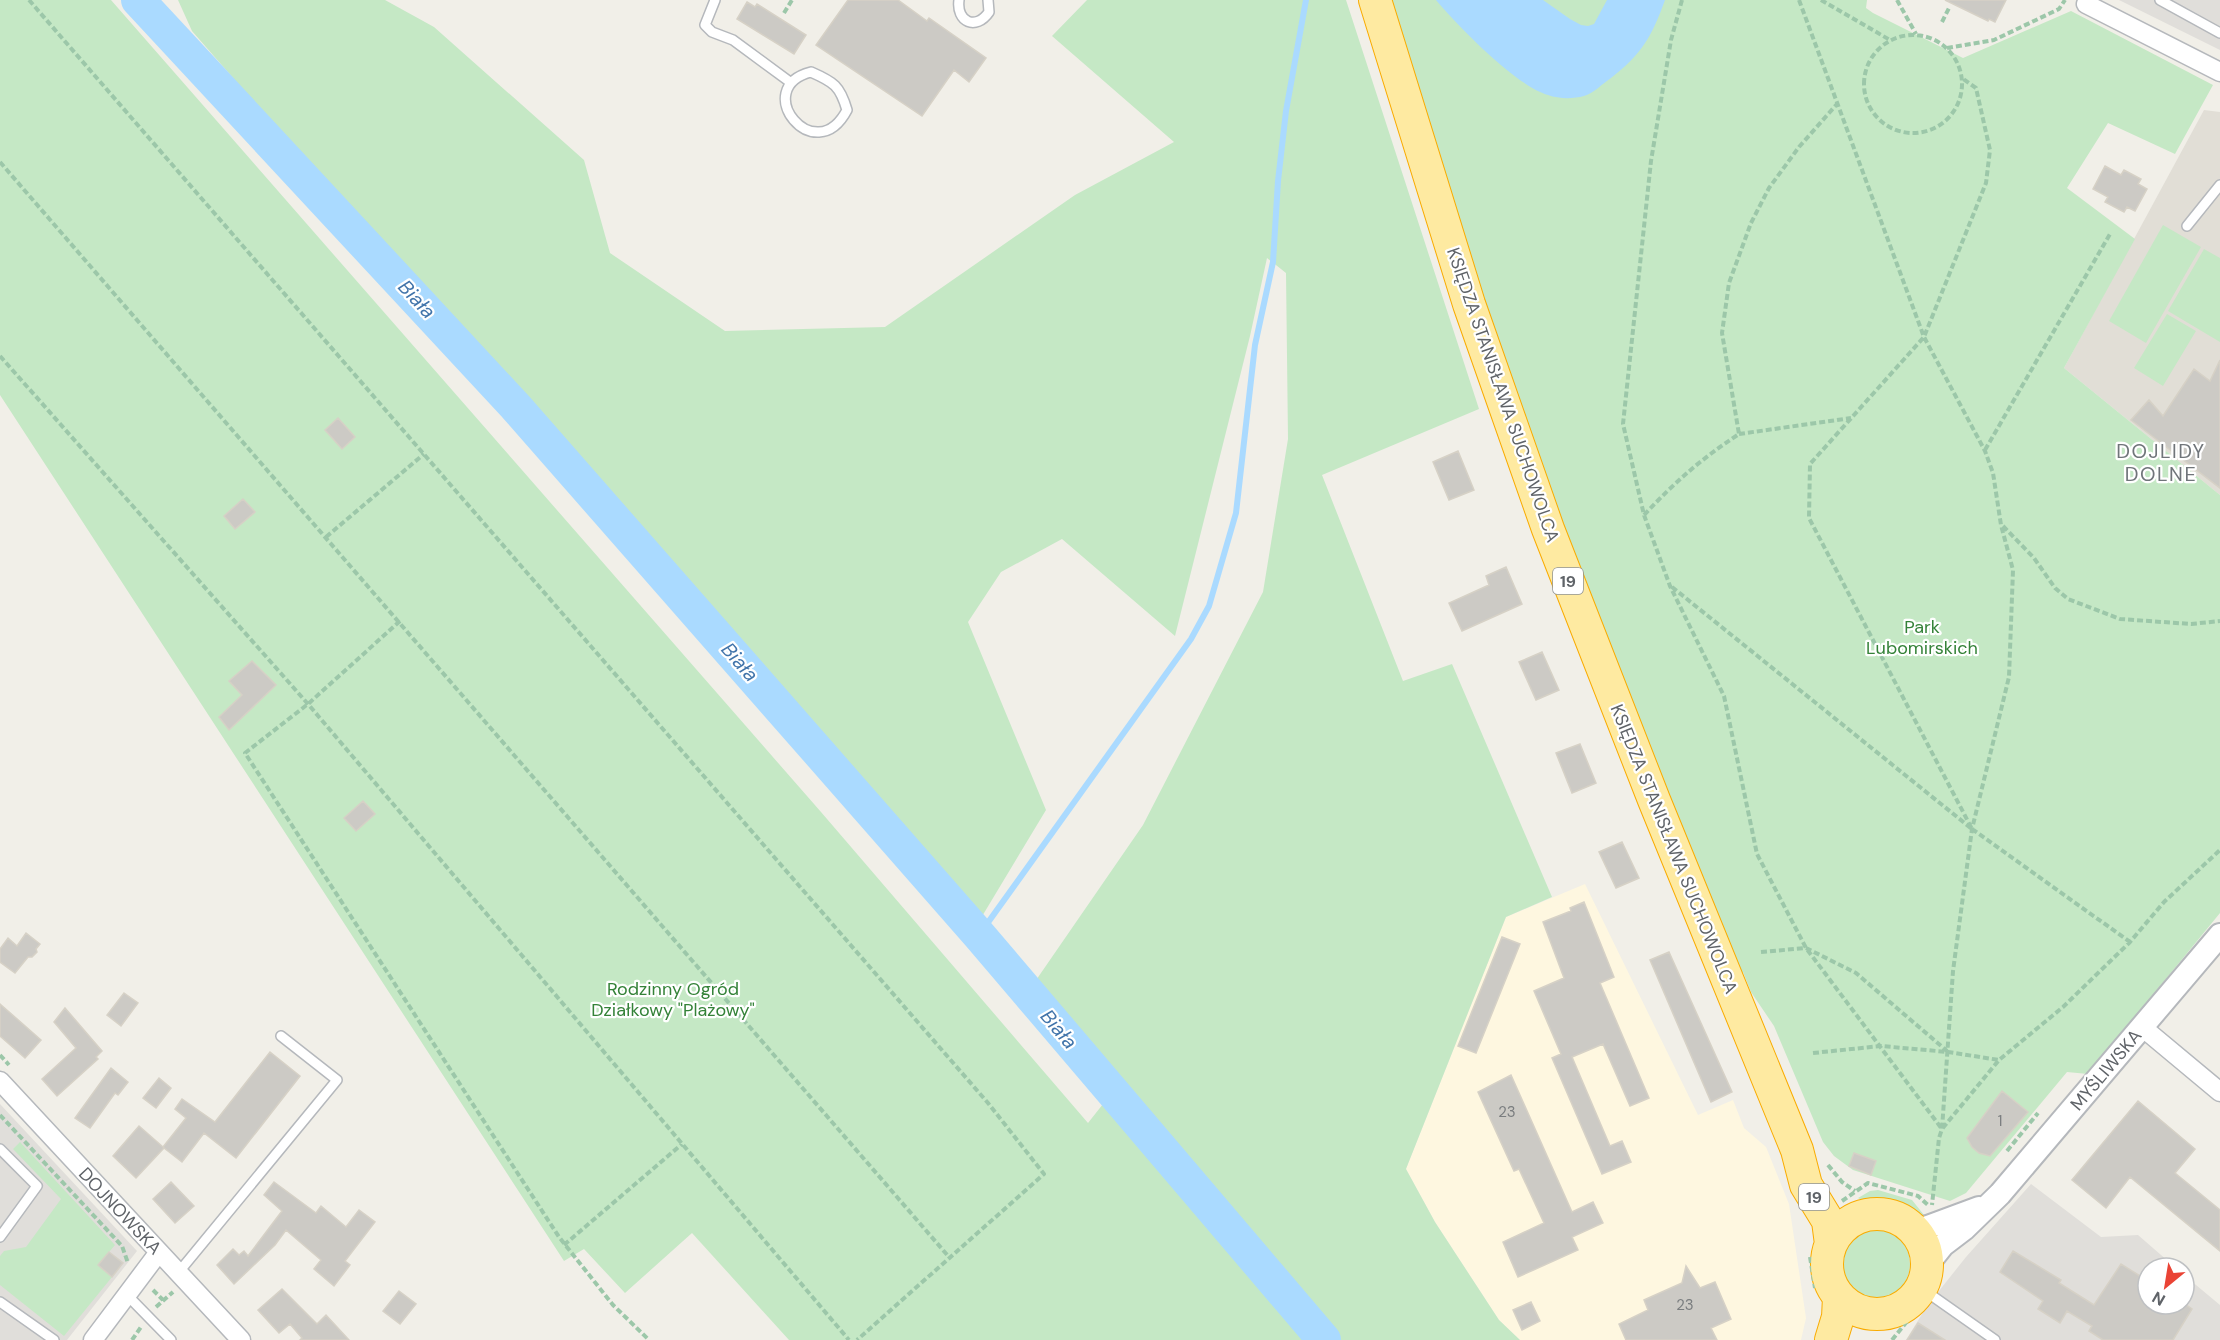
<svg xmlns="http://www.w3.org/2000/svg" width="2220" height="1340" font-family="'DM Sans',sans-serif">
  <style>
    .commercial { fill: #fef7e0 }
    .industrial { fill: #e0deda }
    .education { fill: #e1ded6 }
    .green { fill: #c5e8c5 }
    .water { fill: #aadaff }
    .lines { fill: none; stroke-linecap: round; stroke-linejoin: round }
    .stream { stroke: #aadaff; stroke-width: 6 }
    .river { stroke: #aadaff; stroke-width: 34 }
    .building { fill: #cccac5; stroke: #d6d1c6; stroke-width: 1.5 }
    .service-casing { stroke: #b5b8bc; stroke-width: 12 }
    .minor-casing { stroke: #b5b8bc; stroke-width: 21 }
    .tertiary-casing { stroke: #b5b8bc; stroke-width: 26 }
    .trunk-casing { stroke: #f9ab00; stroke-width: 34 }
    .path { stroke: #9cc7a9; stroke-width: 4; stroke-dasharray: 6 3; stroke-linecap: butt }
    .service { stroke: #fff; stroke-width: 9 }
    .minor { stroke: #fff; stroke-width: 18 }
    .tertiary { stroke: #fff; stroke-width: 22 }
    .trunk { stroke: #feeaa1; stroke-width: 32 }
    .labels { text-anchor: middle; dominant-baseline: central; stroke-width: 4.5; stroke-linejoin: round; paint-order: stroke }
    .number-label { font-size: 15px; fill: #7a7d7f }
    .shield { fill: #fff; stroke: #8f9295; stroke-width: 1.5 }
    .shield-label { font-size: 16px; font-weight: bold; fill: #5f6368 }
    .street-label { font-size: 18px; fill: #5f6368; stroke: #fff }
    .park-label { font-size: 18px; fill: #348238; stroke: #fff }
    .water-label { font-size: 20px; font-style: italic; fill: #4174aa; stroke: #fff }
    .neighbourhood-label { font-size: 20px; letter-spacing: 1.5px; fill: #70757a; stroke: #fff }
  </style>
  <rect width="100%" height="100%" fill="#f1efe8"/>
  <path class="commercial" d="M1585 884 1698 1115 1733 1100 1744 1128 1766 1147 1789 1204 1806 1318 1801 1340H1520L1499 1320 1435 1222 1406 1169 1506 917Z"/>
  <path class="industrial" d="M2119 0H2220V50Z
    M0 1104 137 1251 67 1340H0Z
    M2031 1184 2101 1237 2138 1235 2176 1268H2148V1304H2184V1275L2220 1305V1340H1906L1927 1306 1966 1257Z"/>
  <path class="education" d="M2204 110 2220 112V495L2064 368Z"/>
  <path class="green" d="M0 0H111L821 812 1088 1123 1118 1085 1032 986 1143 825 1263 592 1288 439 1286 273 1267 258 1250 336 1175 636 1062 539 1001 572 968 622 1046 810 975 928 192 31 178 0H385L434 27 584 160 610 253 725 331 885 327 1075 195 1174 142 1052 36 1087 0H1346L1479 409 1322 475 1403 681 1452 664 1552 897 1506 917 1406 1169 1435 1222 1499 1320 1520 1340H789L692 1233 625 1293 584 1249 564 1261 0 395Z
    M1387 0H1867L1866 8 1873 13 1963 58 2071 11 2213 85 2175 154 2108 123 2067 188 2135 239 2064 368 2220 495V913L2088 1074 2067 1072 1966 1193 1950 1201 1853 1170 1834 1156 1823 1142 1774 1026 1751 992 1743 972 1738 974 1559 523 1424 118Z
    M2163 225 2201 247 2146 343 2109 321Z
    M2204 249 2220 258V342L2168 311Z
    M2167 314 2196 331 2163 386 2134 368Z
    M20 1142 115 1245 98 1265 112 1277 64 1336 0 1285V1256L4 1251 26 1247 61 1199 13 1149Z
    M1878 1190 1912 1200 1924 1215 1916 1218 1904 1211 1867 1203 1858 1198 1870 1191Z
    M1840 1264a35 35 0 1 1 70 0a35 35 0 1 1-70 0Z"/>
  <path class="water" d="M1436 0H1543L1570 19 1581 25 1588 26 1594 24 1607 0H1665C1652 36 1642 54 1611 78 1603 83 1593 94 1584 96 1573 99 1559 99 1548 95 1516 86 1458 26 1436 0Z"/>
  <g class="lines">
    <path class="stream" d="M979 935 1191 639 1209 606 1236 513 1255 345 1273 262 1278 181 1286 111 1306 0"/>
    <path class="river" d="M138 0 515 406 979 935 1324 1340"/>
  </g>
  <path class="building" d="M848 0H898L927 21 929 18 986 58 969 82 954 70 922 116 816 45Z
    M1945 0H2006L1995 22 1989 19 1988 21Z
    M747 2 755 7 757 4 806 35 794 54 737 19Z
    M2105 166 2121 175 2124 170 2141 179 2138 184 2147 189 2135 211 2127 207 2124 212 2105 202 2108 197 2093 189Z
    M2220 360V488L2131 420 2149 400 2163 416 2194 369 2210 381Z
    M338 418 355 437 342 449 325 430Z
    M1458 451 1474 490 1449 500 1433 462Z
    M243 499 255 512 235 529 224 516Z
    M1506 567 1522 604 1462 631 1449 603 1489 585 1486 576Z
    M1542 652 1559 690 1536 700 1519 662Z
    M252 661 276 685 229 730 219 717 242 695 229 681Z
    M1580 744 1596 783 1572 793 1556 753Z
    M363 801 375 814 356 831 344 818Z
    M1622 842 1639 878 1616 888 1599 852Z
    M1584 902 1614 977 1600 983 1649 1098 1630 1106 1603 1044 1572 1057 1610 1146 1622 1141 1631 1162 1602 1174 1552 1058 1561 1054 1534 991 1564 978 1543 922 1571 911 1570 908Z
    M26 933 40 944 36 949 37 952 32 957H28L15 973 0 962V949L8 938 17 946Z
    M1502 937 1520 944 1476 1053 1458 1046Z
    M1669 952 1732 1092 1711 1102 1650 960Z
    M124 993 138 1003 121 1026 107 1015Z
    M0 1004 41 1040 25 1058 0 1036Z
    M65 1008 102 1051 96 1057 98 1059 57 1096 42 1079 76 1048 54 1022Z
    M270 1052 300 1076 236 1158 204 1133 182 1162 164 1148 136 1178 113 1156 139 1126 163 1147 186 1118 175 1109 182 1099 215 1122Z
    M111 1068 128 1082 118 1095 115 1093 90 1128 75 1118Z
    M1511 1075 1572 1212 1593 1202 1603 1223 1572 1237 1578 1250 1518 1277 1503 1242 1544 1223 1519 1169 1514 1171 1478 1092Z
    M159 1078 171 1088 156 1108 143 1098Z
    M2002 1091 2028 1112 1990 1156 1979 1153 1972 1147 1967 1138Z
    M2138 1101 2195 1149 2175 1173 2220 1210V1251L2130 1177 2106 1208 2072 1180Z
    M1854 1153 1876 1161 1871 1175 1849 1166Z
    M171 1182 194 1206 175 1223 153 1199Z
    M274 1182 316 1213 321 1206 346 1227 359 1210 375 1222 345 1261 350 1265 334 1286 314 1269 321 1260 286 1230 275 1245 234 1284 217 1265 233 1249 239 1255 244 1251 248 1256 282 1211 264 1195Z
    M2013 1251 2061 1280 2059 1283 2094 1305 2121 1264 2148 1281V1304H2185L2192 1309 2173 1340H2103L2089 1331 2092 1326 2067 1311 2060 1323 2038 1309 2043 1301 2000 1272Z
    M109 1252 123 1263 112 1277 98 1265Z
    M1686 1266 1700 1288 1715 1282 1731 1319 1711 1328 1717 1340H1626L1619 1324 1648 1310 1644 1300 1682 1283Z
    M282 1289 317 1324 326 1315 349 1340H300L302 1338 290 1324 279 1333 258 1310Z
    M399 1291 416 1304 400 1324 383 1311Z
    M1531 1302 1540 1321 1522 1330 1513 1310Z
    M1918 1323 1945 1340H1907Z"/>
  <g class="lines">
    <g class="service-casing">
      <path id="service" d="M715 0 705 25 712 32 733 40 790 82
        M959 0C956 22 976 31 989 12L988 0
        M2160 0 2220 33
        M811 72C834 82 840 86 847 110 815 171 749 88 811 72Z
        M2187 226 2220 185
        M0 1149 37 1186 0 1237
        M178 1273 337 1080 281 1036
        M1921 1288 1995 1340
        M127 1295 171 1340
        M0 1302 54 1340"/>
    </g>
    <g class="minor-casing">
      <path id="minor" d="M2086 4 2220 72
        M2142 1027 2220 1092
        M0 1081 241 1340
        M93 1340 159 1252"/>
    </g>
    <g class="tertiary-casing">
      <path id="tertiary" d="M1910 1227 1925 1228 1979 1208
        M1927 1265 1943 1245 1964 1229 2000 1194 2220 935"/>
    </g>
    <g class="trunk-casing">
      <path id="trunk" d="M1375 0 1469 304 1548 529 1654 800 1797 1150 1806 1185 1828 1221 1831 1244
        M1827 1264a50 50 0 1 1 100 0a50 50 0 1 1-100 0Z
        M1831 1340 1838 1317 1839 1297"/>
    </g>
    <path class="path" d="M29 0 988 1103 1044 1174 857 1340
      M1682 0 1671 40 1651 161 1623 424 1644 515 1670 586 1724 696 1757 854 1806 948 1942 1129 1999 1060 2063 1007 2130 942 2164 902 2220 850
      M1799 0 1924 337 1985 451 1993 473 2001 525 2013 570 2009 677 1972 829 1953 971 1942 1129 1939 1138 1932 1205
      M1821 0 1890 40
      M1897 0 1916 34
      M784 13 792 0
      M1942 22 1949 8
      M1864 84a49 49 0 1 1 98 0a49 49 0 1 1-98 0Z
      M1947 48 1994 40 2059 9 2065 0
      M0 162 949 1257
      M0 356 308 704 849 1340
      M1739 434 1851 418
      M1985 450 2110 234
      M1644 515C1676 481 1701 459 1739 434L1722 333 1729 283 1751 223 1769 188 1799 147 1837 104
      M2003 526 2034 558 2055 588 2068 599 2120 619 2191 624 2220 621
      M326 537 424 454
      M1672 587 1972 829 1809 518 1810 464 1924 337 1986 183 1990 150 1976 88 1962 78
      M400 621 308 704 245 753 559 1237 613 1305 649 1340
      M1972 829 2130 942
      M1761 952 1806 948 1856 973 1947 1051
      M1813 1053 1881 1046 1948 1052 1999 1060
      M0 1055 9 1065
      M0 1115 122 1246 128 1263
      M2007 1151 2038 1113
      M1828 1165 1842 1182 1855 1191
      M1842 1201 1868 1183 1918 1196 1929 1206
      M564 1245 682 1144
      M1810 1257 1815 1288
      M153 1290 163 1300
      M156 1307 173 1292
      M132 1340 141 1327
      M1892 1340 1922 1303"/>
    <use href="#service" class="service"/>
    <use href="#minor" class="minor"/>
    <use href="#tertiary" class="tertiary"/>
    <use href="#trunk" class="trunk"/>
  </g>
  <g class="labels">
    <g class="number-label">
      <text x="1507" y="1112">23</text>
      <text x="2000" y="1121">1</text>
      <text x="1685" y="1305">23</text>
    </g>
    <g class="shield">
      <rect x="1553" y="568" width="30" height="26" rx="4.5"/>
      <rect x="1799" y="1184" width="30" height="26" rx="4.5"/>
    </g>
    <g class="shield-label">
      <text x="1568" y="581">19</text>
      <text x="1814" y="1197">19</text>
    </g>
    <g class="street-label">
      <text transform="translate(1503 395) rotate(71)">KSIĘDZA STANISŁAWA SUCHOWOLCA</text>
      <text transform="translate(1674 849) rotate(68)">KSIĘDZA STANISŁAWA SUCHOWOLCA</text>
      <text transform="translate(2106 1070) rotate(-50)">MYŚLIWSKA</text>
      <text transform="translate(120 1211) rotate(47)">DOJNOWSKA</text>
    </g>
    <g class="park-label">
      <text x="1922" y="627">Park<tspan x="1922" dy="21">Lubomirskich</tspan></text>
      <text x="673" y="989">Rodzinny Ogród<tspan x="673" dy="21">Działkowy "Plażowy"</tspan></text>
    </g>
    <g class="water-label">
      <text transform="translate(417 299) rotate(47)">Biała</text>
      <text transform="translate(740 662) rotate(49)">Biała</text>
      <text transform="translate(1059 1029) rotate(50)">Biała</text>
    </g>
    <g class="neighbourhood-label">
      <text x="2161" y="451">DOJLIDY<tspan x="2161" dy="23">DOLNE</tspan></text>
    </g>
  </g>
  <g transform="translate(2166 1286) rotate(210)"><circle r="28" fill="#ffffff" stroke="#bfc1c3" stroke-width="1.5"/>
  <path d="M0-4.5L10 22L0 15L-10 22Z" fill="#ea4335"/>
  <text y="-9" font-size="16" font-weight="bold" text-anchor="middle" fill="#5f6368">N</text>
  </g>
</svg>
